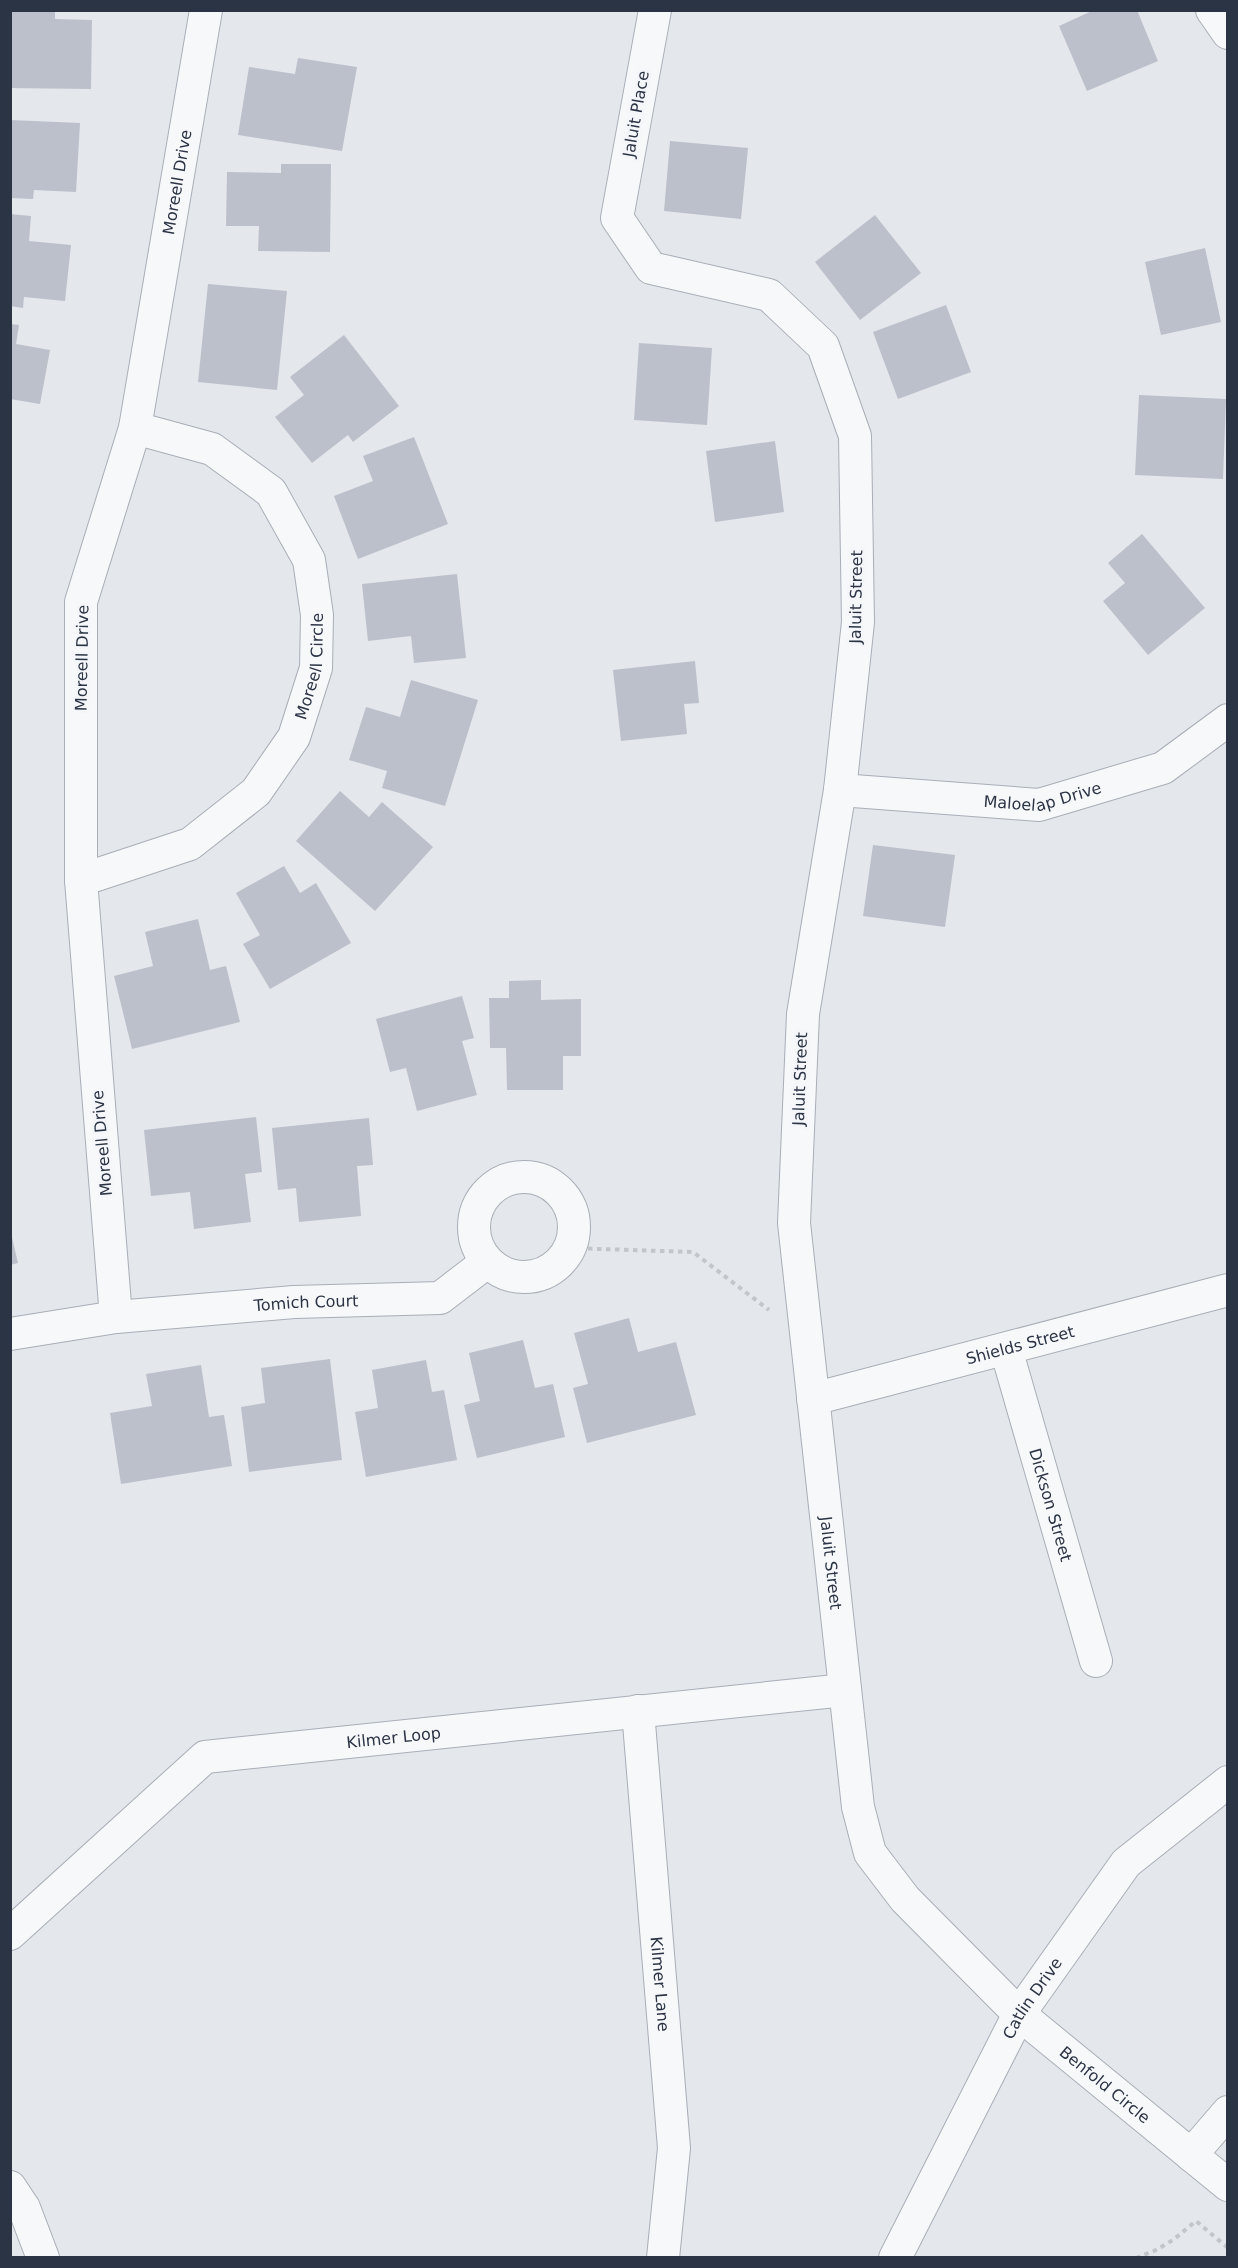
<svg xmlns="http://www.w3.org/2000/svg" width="1238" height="2268" font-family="'DejaVu Sans',sans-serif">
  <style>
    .building { fill: #bbc0ca }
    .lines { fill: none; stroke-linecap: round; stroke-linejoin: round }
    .minor-casing { stroke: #a9aeb7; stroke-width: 34 }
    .path { stroke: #c2c5cb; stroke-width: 4; stroke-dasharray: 4.5 4.5; stroke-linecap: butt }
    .minor { stroke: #f7f8fa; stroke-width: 32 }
    .labels { text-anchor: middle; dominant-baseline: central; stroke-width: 6; stroke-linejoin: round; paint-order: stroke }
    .street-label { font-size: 16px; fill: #2b3445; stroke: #f4f6f9 }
  </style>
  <rect width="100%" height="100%" fill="#e4e7ec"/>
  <path class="building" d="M10 10H55V19L92 20 91 89 10 88Z
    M1094 10H1137L1158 61 1087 91 1059 26Z
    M298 58 357 67 342 151 238 135 249 67 295 74Z
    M10 120 80 123 76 192 34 190 33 199 10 198Z
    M670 141 748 148 741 219 664 211Z
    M281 164H331L330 252 258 251 259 226H226L227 172 281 173Z
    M10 214 31 216 29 241 71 245 65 301 24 297 23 308 10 306Z
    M875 215 921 273 860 320 815 262Z
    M1205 248 1221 322 1161 335 1145 262Z
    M208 284 287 291 277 390 198 382Z
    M946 305 971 372 898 399 873 332Z
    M10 324 19 325 16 344 50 350 40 404 10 399Z
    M344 335 399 406 353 442 348 435 312 463 275 417 304 395 290 377Z
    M639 343 712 348 707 425 634 420Z
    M1139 395 1226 399 1223 479 1135 475Z
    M414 437 448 524 358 559 334 496 373 481 363 456Z
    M775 441 784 512 715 522 706 451Z
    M1142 534 1205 608 1148 655 1103 601 1125 583 1108 563Z
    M457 574 466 658 414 663 411 636 368 641 362 584Z
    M695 661 699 703 684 704 687 734 621 741 613 670Z
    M411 680 478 700 445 806 382 788 387 771 349 760 366 707 400 717Z
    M340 791 369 817 382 802 433 847 375 911 296 841Z
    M873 845 955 855 945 927 863 916Z
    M284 866 300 893 316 883 351 943 270 989 243 944 260 935 236 893Z
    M198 919 210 970 226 966 240 1022 132 1049 114 976 153 966 145 932Z
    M541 980V1000L581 999V1056H563V1090H507L506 1048H490L489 998H509V981Z
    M462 996 474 1038 462 1041 477 1095 417 1111 406 1068 390 1072 376 1019Z
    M256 1117 262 1172 245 1174 251 1222 194 1229 190 1192 151 1196 144 1130Z
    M369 1118 373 1165 357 1166 361 1216 299 1222 296 1188 278 1190 272 1128Z
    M10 1229 18 1263 10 1265Z
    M629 1318 638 1352 676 1342 696 1415 587 1443 573 1388 588 1384 574 1333Z
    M523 1340 535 1388 553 1384 565 1437 477 1458 464 1405 480 1401 469 1353Z
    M330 1359 342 1460 249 1472 241 1407 265 1403 261 1368Z
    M426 1360 432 1392 444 1390 457 1460 366 1477 355 1412 378 1408 372 1370Z
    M201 1365 209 1417 224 1415 232 1466 121 1484 110 1413 152 1406 146 1374Z"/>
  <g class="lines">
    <g class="minor-casing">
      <g id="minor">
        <path id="s1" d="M655 10 617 218 651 268 769 295 823 346 855 436 858 622 840 790 803 1014 794 1223 858 1807 870 1853 905 1899 1019 2014 1228 2185"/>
        <path d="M1212 10 1228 33"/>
        <path id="s2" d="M840 790 1039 805 1163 768 1228 720"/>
        <path id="s3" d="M81 880 190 844 256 792 294 737 316 668 317 615 309 560 271 492 212 449 135 428"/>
        <circle cx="524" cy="1227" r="50"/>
        <path id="s4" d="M116 1317 81 880V602L135 428 206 10"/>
        <path id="s5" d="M10 1334 116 1317 294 1302 440 1298 487 1262"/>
        <path id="s6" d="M1006 1349 1096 1661"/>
        <path id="s7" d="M813 1399 1228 1290"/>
        <path id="s8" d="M638 1711 674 2148 663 2258"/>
        <path id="s9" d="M10 1934 205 1757 845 1690"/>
        <path d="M1191 2155 1228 2112"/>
        <path d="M10 2187 24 2208 43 2258"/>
        <path id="s10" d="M895 2258 1019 2014 1126 1863 1228 1782"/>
      </g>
    </g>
    <path class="path" d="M570 1248 693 1252 769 1310
      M1136 2258 1154 2251 1173 2240 1196 2221 1228 2248"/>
    <use href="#minor" class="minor"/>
  </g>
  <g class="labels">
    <g class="street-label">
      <text transform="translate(636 114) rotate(-80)">Jaluit Place</text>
      <text stroke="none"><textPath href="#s4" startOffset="1148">Moreell Drive</textPath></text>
      <text transform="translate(856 597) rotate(-89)">Jaluit Street</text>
      <text transform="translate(82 658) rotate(-89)">Moreell Drive</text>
      <text stroke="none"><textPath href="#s3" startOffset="339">Moreell Circle</textPath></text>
      <text stroke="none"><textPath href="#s2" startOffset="204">Maloelap Drive</textPath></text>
      <text transform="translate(800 1079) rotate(-88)">Jaluit Street</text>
      <text transform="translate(102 1143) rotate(-95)">Moreell Drive</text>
      <text stroke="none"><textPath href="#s5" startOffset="298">Tomich Court</textPath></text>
      <text stroke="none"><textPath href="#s7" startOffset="214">Shields Street</textPath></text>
      <text stroke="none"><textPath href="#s6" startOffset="162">Dickson Street</textPath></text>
      <text stroke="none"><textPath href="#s1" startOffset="1696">Jaluit Street</textPath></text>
      <text stroke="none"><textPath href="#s9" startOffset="453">Kilmer Loop</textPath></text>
      <text stroke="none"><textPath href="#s8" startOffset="274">Kilmer Lane</textPath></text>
      <text stroke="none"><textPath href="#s10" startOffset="294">Catlin Drive</textPath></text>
      <text stroke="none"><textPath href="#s1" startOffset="2320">Benfold Circle</textPath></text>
    </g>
  </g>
  <rect width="1238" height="2268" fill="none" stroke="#2b3445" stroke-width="24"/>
</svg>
